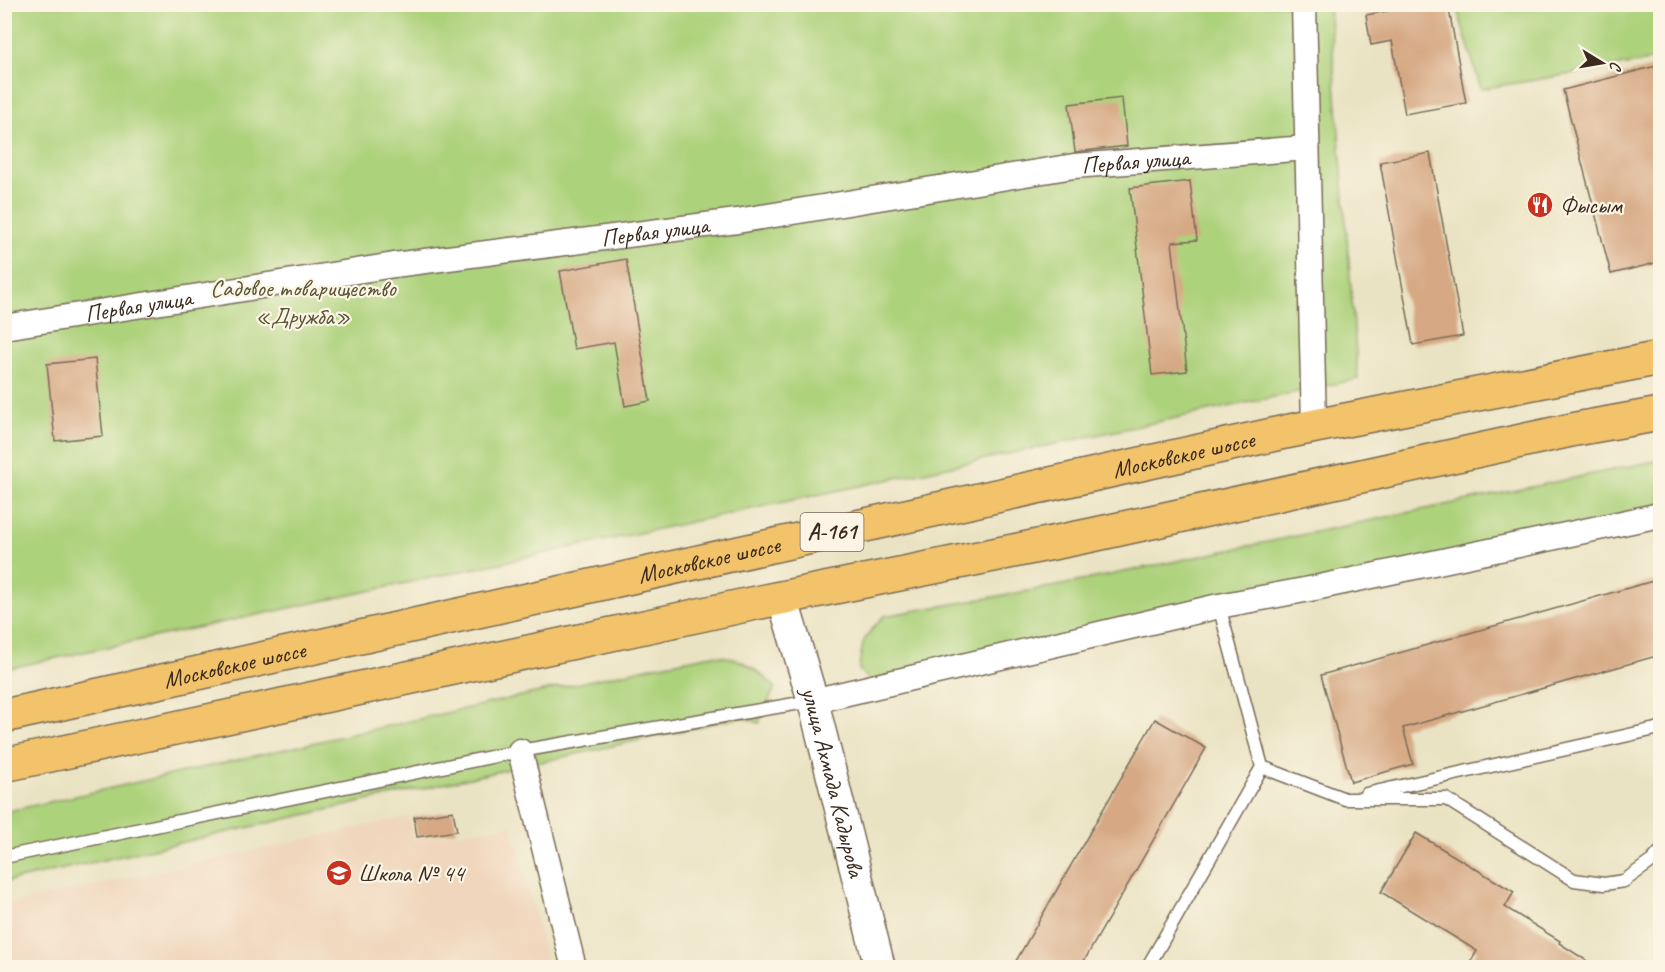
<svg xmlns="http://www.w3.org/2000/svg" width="1665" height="972" font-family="Caveat,sans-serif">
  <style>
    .built { fill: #f0d6bc }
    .green { fill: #add27b; stroke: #747e4c; stroke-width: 1.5 }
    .building { fill: #d6a883 }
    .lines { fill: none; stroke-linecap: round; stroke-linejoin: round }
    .service-casing { stroke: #786b58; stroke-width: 15 }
    .minor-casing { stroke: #786b58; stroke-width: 27 }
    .tertiary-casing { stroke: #786b58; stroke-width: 33 }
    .trunk-casing { stroke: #786b58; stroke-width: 36 }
    .service { stroke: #fff; stroke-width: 12 }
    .minor { stroke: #fff; stroke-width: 24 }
    .tertiary { stroke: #fff; stroke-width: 30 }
    .trunk { stroke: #f2c36a; stroke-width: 33 }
    .labels { text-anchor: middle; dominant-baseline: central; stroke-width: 4.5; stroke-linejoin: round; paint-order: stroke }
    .shield { fill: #fcf5e5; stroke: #75675a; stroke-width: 1.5 }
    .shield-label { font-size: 22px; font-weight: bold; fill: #3b2a1e }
    .street-label { font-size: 24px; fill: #3b2a1e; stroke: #fcf5e5 }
    .poi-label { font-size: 24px; fill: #3b2a1e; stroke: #fcf5e5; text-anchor: start }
    .park-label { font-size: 24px; fill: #585435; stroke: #fcf5e5 }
  </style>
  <rect width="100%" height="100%" fill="#fcf5e5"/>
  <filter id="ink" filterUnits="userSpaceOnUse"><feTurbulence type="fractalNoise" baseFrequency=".0167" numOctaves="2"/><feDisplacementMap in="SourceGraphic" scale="12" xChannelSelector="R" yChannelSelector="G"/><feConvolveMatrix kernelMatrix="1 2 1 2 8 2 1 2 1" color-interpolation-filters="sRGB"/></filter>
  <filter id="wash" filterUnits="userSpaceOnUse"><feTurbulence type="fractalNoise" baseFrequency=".008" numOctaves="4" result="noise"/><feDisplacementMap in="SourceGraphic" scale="24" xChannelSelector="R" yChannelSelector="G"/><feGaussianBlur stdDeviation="1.35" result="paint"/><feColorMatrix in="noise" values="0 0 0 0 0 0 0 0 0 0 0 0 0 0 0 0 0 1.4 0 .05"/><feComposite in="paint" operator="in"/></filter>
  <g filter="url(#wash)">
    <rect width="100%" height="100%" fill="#eae3c3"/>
    <path class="built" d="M408 817 413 840 512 825 548 967H5V905Z"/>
    <path class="green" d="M4 5H1329L1358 379 5 669Z
      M1456 5H1660V59L1481 89Z
      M1660 460V520L870 681 859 670C862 639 863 638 884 616L1057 586Z
      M712 655C743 657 753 667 775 687L759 723 742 717 5 882 4 812 651 667Z"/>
    <g id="blocks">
      <path class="building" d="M1423 4H1448L1466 103 1405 114 1392 41 1371 45 1366 15Z
        M1660 65V262L1611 274 1563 90Z
        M1122 98 1127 146 1075 152 1069 104Z
        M1430 153 1463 336 1413 345 1380 162Z
        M1190 181 1197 240 1172 242 1187 371 1152 375 1130 188Z
        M626 259 650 401 625 406 614 342 574 349 560 271Z
        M95 359 103 436 55 441 47 364Z
        M1660 579V655L1403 728 1413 764 1351 782 1321 675Z
        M1155 719 1206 748 1080 968H1012Z
        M453 811 457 831 417 837 414 817Z
        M1416 833 1514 892 1505 907 1560 941 1559 943 1598 968H1467L1477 951 1381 892Z"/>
    </g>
  </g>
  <g filter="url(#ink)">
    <use href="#blocks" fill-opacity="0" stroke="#786b58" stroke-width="1.5"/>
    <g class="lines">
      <g class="service-casing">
        <path id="service" d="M1262 767 1345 799H1446L1574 880 1604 884 1624 881 1652 861 1660 852
          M1366 794 1660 728
          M4 857 520 751 812 701
          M1147 968 1262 767 1219 606"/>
      </g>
      <g class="minor-casing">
        <g id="minor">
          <path d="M1304 4 1314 426"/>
          <path id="s1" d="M4 327 394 265 737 221 1074 166 1307 148"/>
          <path d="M813 701 1219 606 1315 588 1660 515"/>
          <path d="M520 751 574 968"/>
        </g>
      </g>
      <g class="tertiary-casing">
        <g id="tertiary">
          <path id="s2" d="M782 597 813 701 880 968"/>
        </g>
      </g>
      <g class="trunk-casing">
        <g id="trunk">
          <path id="s3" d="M4 716 1285 432 1660 358"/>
          <path d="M4 765 746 605 1092 535 1576 429 1660 414"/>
        </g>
      </g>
      <use href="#service" class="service"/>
      <use href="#minor" class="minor"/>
      <use href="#tertiary" class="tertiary"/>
      <use href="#trunk" class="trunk"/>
    </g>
  </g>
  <defs>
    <g id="restaurant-disc" transform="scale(1.35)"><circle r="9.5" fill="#c8321e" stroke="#fcf5e5"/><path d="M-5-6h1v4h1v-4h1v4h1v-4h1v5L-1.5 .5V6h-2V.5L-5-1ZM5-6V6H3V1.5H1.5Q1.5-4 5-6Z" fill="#fff"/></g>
    <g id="school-disc" transform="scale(1.35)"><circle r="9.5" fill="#c8321e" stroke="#fcf5e5"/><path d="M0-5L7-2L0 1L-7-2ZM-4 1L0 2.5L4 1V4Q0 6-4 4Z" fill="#fff"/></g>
  </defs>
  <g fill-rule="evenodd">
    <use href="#restaurant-disc" x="1540" y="205"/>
    <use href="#school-disc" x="339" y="873"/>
  </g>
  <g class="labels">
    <rect class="shield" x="800.5" y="513" width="63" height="38" rx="4.5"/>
    <g class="shield-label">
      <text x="832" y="532">А-161</text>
    </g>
    <g class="street-label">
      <text stroke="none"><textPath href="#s1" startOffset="1144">Первая улица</textPath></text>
      <text stroke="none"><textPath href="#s1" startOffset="658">Первая улица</textPath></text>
      <text stroke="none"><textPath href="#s1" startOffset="136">Первая улица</textPath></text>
      <text stroke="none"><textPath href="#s3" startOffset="1208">Московское шоссе</textPath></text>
      <text stroke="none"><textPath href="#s3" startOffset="722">Московское шоссе</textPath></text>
      <text stroke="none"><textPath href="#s3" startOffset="236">Московское шоссе</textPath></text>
      <text stroke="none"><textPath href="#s2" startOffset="192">улица Ахмада Кадырова</textPath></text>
    </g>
    <g class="poi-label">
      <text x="1560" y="205">Фысым</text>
      <text x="358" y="873">Школа № 44</text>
    </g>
    <g class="park-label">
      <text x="303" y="288">Садовое товарищество<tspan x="303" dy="28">«Дружба»</tspan></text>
    </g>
  </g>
  <rect width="1665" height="972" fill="none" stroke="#fcf5e5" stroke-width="24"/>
  <g transform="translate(1602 63) rotate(101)" stroke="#fcf5e5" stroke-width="4.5" paint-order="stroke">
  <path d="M0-4.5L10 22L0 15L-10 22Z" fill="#3b2a1e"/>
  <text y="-9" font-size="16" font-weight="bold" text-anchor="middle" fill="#3b2a1e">С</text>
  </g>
</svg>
